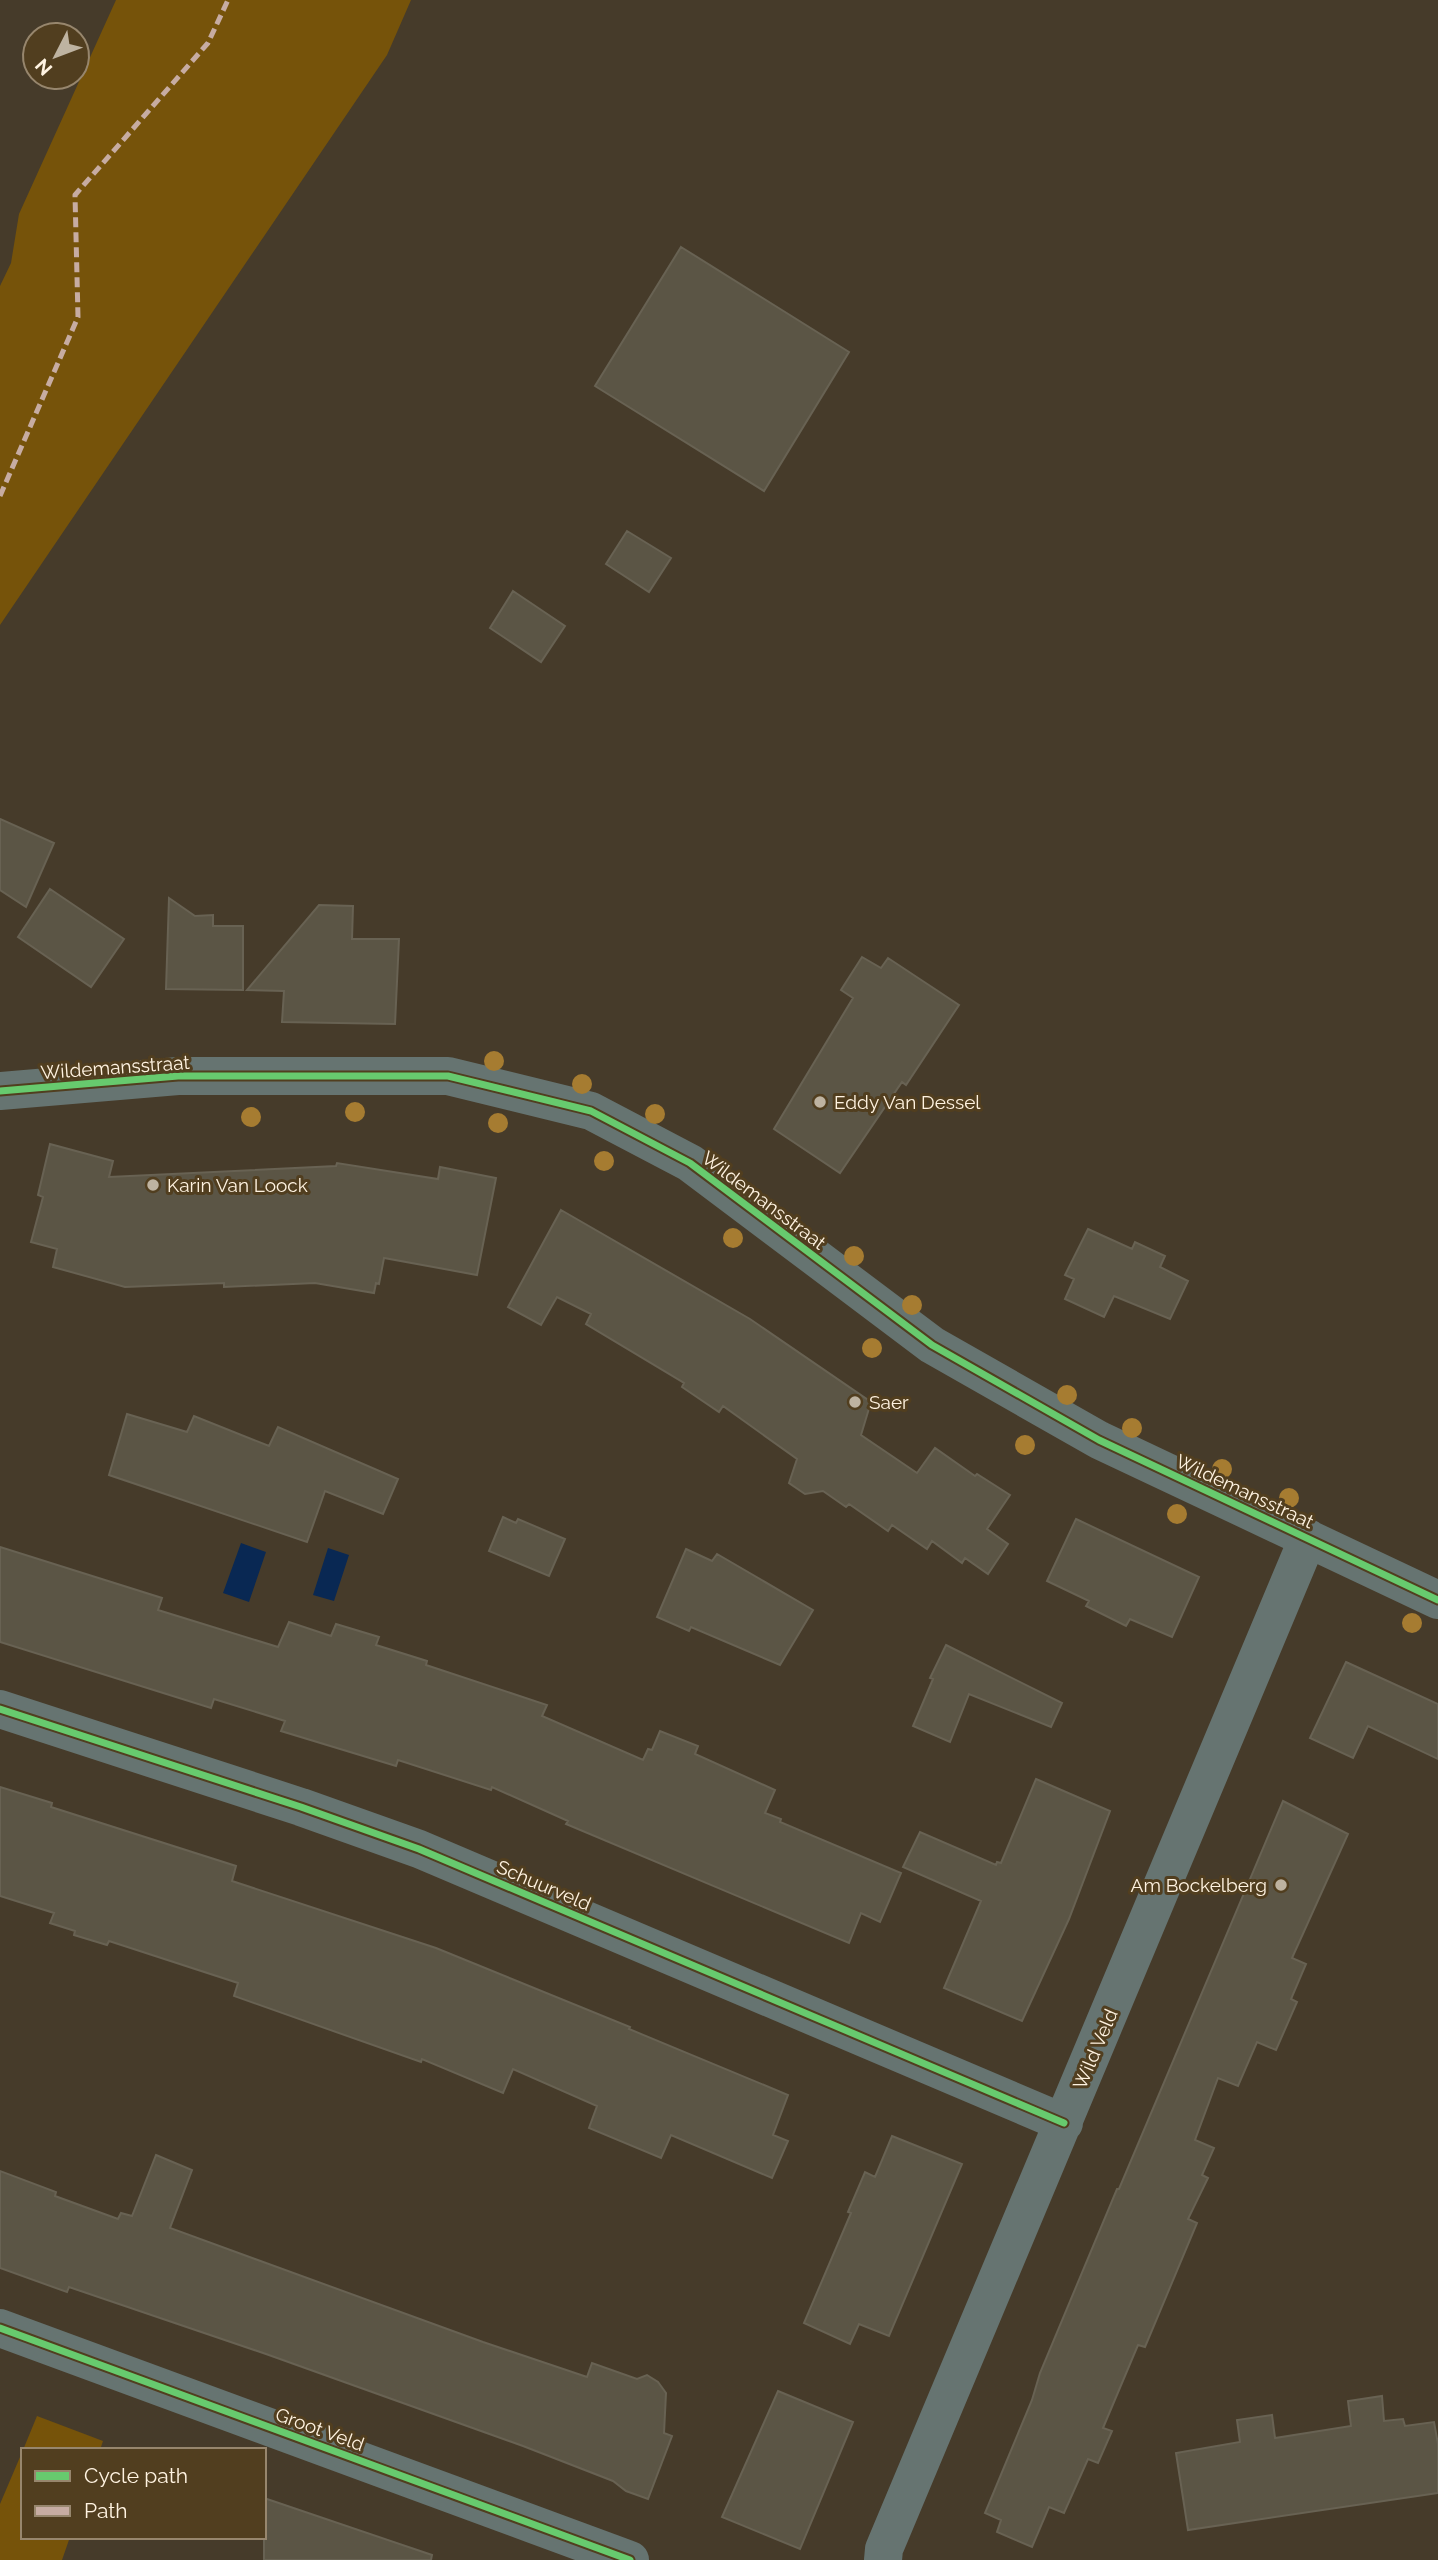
<svg xmlns="http://www.w3.org/2000/svg" width="1438" height="2560" font-family="Raleway,sans-serif">
  <style>
    .green { fill: #76530a }
    .water { fill: #092853 }
    .building { fill: #5b5545; stroke: #686253; stroke-width: 2 }
    .lines { fill: none; stroke-linecap: round; stroke-linejoin: round }
    .minor { stroke: #667471; stroke-width: 38 }
    .quiet { stroke: #c7aca2; stroke-width: 5; stroke-dasharray: 10 5; stroke-linecap: butt }
    .cycleway-casing { stroke: #513e1f; stroke-width: 11 }
    .cycleway { stroke: #67ca6e; stroke-width: 7 }
    .tree { fill: #a67c31 }
    .poi-dot { fill: #beb3a1; stroke: #513e1f; stroke-width: 2.5 }
    .labels { text-anchor: middle; dominant-baseline: central; stroke-width: 6; stroke-linejoin: round; paint-order: stroke }
    .street-label { font-size: 19px; fill: #fff3e1; stroke: #513e1f }
    .poi-label { font-size: 19px; fill: #fff3e1; stroke: #513e1f; text-anchor: start }
  </style>
  <rect width="100%" height="100%" fill="#463b2a"/>
  <path class="green" d="M116 0H411L387 55 0 625V286L11 263 19 214Z
    M37 2416 103 2441 100 2450H23Z
    M23 2450V2537H70L62 2560H0V2504Z"/>
  <path class="water" d="M241 1543 266 1552 249 1602 223 1593Z
    M328 1548 349 1555 334 1601 313 1595Z"/>
  <path class="building" d="M681 247 849 352 764 491 595 386Z
    M627 531 671 558 649 592 606 564Z
    M513 591 565 626 541 662 490 628Z
    M0 819 54 843 26 907 0 890Z
    M50 889 124 939 91 987 18 937Z
    M169 898 195 916 213 915V926H243V990L166 989Z
    M319 905 353 906 352 939H399L395 1024 282 1022 284 991 247 990Z
    M862 957 881 968 888 958 959 1005 906 1085 902 1082 840 1173 774 1129 853 998 841 990Z
    M50 1144 113 1161 109 1177 336 1166 337 1163 438 1179 440 1167 496 1178 477 1275 384 1258 379 1284 376 1283 374 1293 315 1283 224 1287V1283L125 1287 53 1267 57 1249 31 1242 43 1197 38 1195Z
    M561 1210 750 1319 871 1402 861 1435 917 1473 935 1448 975 1476 977 1474 1010 1495 987 1529 1008 1544 988 1574 965 1558 962 1563 932 1541 927 1549 892 1525 888 1531 849 1504 846 1507 823 1491 805 1494 789 1483 797 1459 723 1406 719 1412 682 1387 684 1383 586 1324 591 1314 557 1297 541 1325 508 1307Z
    M1088 1229 1132 1249 1135 1242 1165 1256 1160 1267 1188 1281 1170 1319 1114 1296 1104 1317 1065 1299 1074 1279 1065 1275Z
    M127 1414 187 1432 194 1416 269 1446 278 1427 398 1479 383 1514 325 1491 307 1542 109 1475Z
    M503 1517 516 1523 518 1519 565 1539 549 1576 489 1551Z
    M1076 1519 1199 1577 1172 1637 1130 1619 1126 1626 1086 1606 1089 1601 1047 1581Z
    M0 1547 162 1598 158 1610 278 1647 289 1622 331 1636 336 1624 379 1637 376 1645 427 1661 426 1665 547 1705 542 1716 643 1760 648 1749 652 1750 660 1731 698 1746 695 1754 775 1790 765 1813 781 1819 780 1822 901 1873 880 1922 861 1913 849 1943 566 1824 568 1821 492 1787 491 1790 398 1760 396 1766 281 1731 285 1721 214 1699 211 1708 0 1642Z
    M686 1549 712 1561 717 1554 813 1610 780 1665 691 1627 689 1631 657 1617Z
    M946 1645 1062 1703 1051 1727 969 1694 950 1742 913 1726 933 1679 930 1678Z
    M1346 1662 1438 1704V1759L1368 1726 1353 1758 1310 1738Z
    M1036 1779 1110 1811 1069 1919 1022 2021 944 1988 981 1901 903 1867 920 1832 996 1865 997 1862 1001 1863Z
    M0 1787 52 1803 51 1807 236 1866 232 1881 436 1948 630 2027 629 2029 788 2095 773 2135 788 2141 772 2178 671 2135 661 2158 589 2128 597 2106 513 2069 503 2093 422 2059 421 2062 234 1996 238 1983 109 1941 107 1945 74 1935 75 1931 50 1923 54 1913 0 1896Z
    M1283 1801 1348 1834 1292 1958 1306 1964 1291 1999 1297 2002 1276 2050 1257 2042 1238 2086 1218 2078 1195 2140 1214 2148 1202 2175 1208 2178 1188 2219 1197 2223 1145 2347 1138 2345 1103 2428 1112 2431 1098 2463 1088 2459 1064 2513 1049 2507 1032 2547 997 2532 1001 2520 985 2513 1032 2400 1040 2373 1117 2189H1119Z
    M892 2136 962 2164 889 2336 859 2324 850 2344 804 2323 851 2213 848 2212 865 2172 875 2177Z
    M156 2155 192 2170 170 2228 483 2342 587 2377 592 2363 637 2379 647 2375 658 2382 666 2393 664 2433 672 2436 648 2499 626 2491 613 2481 523 2446 266 2354 69 2287 67 2292 0 2268V2171L56 2192 55 2196 118 2219 121 2213 132 2216Z
    M778 2391 853 2422 800 2549 722 2517Z
    M1382 2396 1384 2421 1403 2419 1405 2426 1434 2422 1438 2444V2493L1188 2530 1176 2453 1240 2442 1237 2420 1272 2415 1275 2438 1351 2426 1348 2401Z
    M264 2498 432 2555 431 2560H264Z"/>
  <g class="lines">
    <path class="minor" d="M0 1091 178 1076H448L591 1111 690 1163 932 1345 1099 1440 1438 1600
      M0 1709 301 1807 419 1849 1064 2123
      M0 2328 630 2560
      M883 2560 884 2549 1308 1538"/>
    <path class="quiet" d="M0 496 78 317 75 195 208 43 228 0"/>
    <g class="cycleway-casing">
      <path id="cycleway" d="M0 1091 178 1076H448L591 1111 690 1163 932 1345 1099 1440 1438 1600
        M0 1709 301 1807 419 1849 1064 2123
        M0 2328 630 2560"/>
    </g>
    <use href="#cycleway" class="cycleway"/>
  </g>
  <g class="tree">
    <circle cx="494" cy="1061" r="10"/>
    <circle cx="582" cy="1084" r="10"/>
    <circle cx="355" cy="1112" r="10"/>
    <circle cx="655" cy="1114" r="10"/>
    <circle cx="251" cy="1117" r="10"/>
    <circle cx="498" cy="1123" r="10"/>
    <circle cx="604" cy="1161" r="10"/>
    <circle cx="733" cy="1238" r="10"/>
    <circle cx="854" cy="1256" r="10"/>
    <circle cx="912" cy="1305" r="10"/>
    <circle cx="872" cy="1348" r="10"/>
    <circle cx="1067" cy="1395" r="10"/>
    <circle cx="1132" cy="1428" r="10"/>
    <circle cx="1025" cy="1445" r="10"/>
    <circle cx="1222" cy="1469" r="10"/>
    <circle cx="1289" cy="1498" r="10"/>
    <circle cx="1177" cy="1514" r="10"/>
    <circle cx="1412" cy="1623" r="10"/>
  </g>
  <g class="poi-dot">
    <circle cx="820" cy="1102" r="7"/>
    <circle cx="153" cy="1185" r="7"/>
    <circle cx="855" cy="1402" r="7"/>
    <circle cx="1281" cy="1885" r="7"/>
  </g>
  <g class="labels">
    <g class="street-label">
      <text transform="translate(115 1067) rotate(-4)">Wildemansstraat</text>
      <text transform="translate(764 1200) rotate(37)">Wildemansstraat</text>
      <text transform="translate(1245 1491) rotate(25)">Wildemansstraat</text>
      <text transform="translate(544 1885) rotate(23)">Schuurveld</text>
      <text transform="translate(1095 2049) rotate(-67)">Wild Veld</text>
      <text transform="translate(320 2429) rotate(20)">Groot Veld</text>
    </g>
    <g class="poi-label">
      <text x="834" y="1102">Eddy Van Dessel</text>
      <text x="167" y="1185">Karin Van Loock</text>
      <text x="869" y="1402">Saer</text>
      <text x="1267" y="1885" text-anchor="end">Am Bockelberg</text>
    </g>
  </g>
  <rect x="21" y="2448" width="245" height="91" fill="#513e1f" stroke="#97866d" stroke-width="2"/>
  <rect x="35" y="2471" width="35" height="10" fill="#67ca6e" stroke="#97866d" stroke-width="2"/>
  <text x="84" y="2483" font-size="21" fill="#fff3e1">Cycle path</text>
  <rect x="35" y="2506" width="35" height="10" fill="#c7aca2" stroke="#97866d" stroke-width="2"/>
  <text x="84" y="2518" font-size="21" fill="#fff3e1">Path</text>
  <g transform="translate(56 56) rotate(228)"><circle r="33" fill="#513e1f" stroke="#97866d" stroke-width="2"/>
  <path d="M0-5L12 26L0 18L-12 26Z" fill="#beb3a1"/>
  <text y="-10" font-size="19" font-weight="bold" text-anchor="middle" fill="#fff3e1">N</text>
  </g>
</svg>
